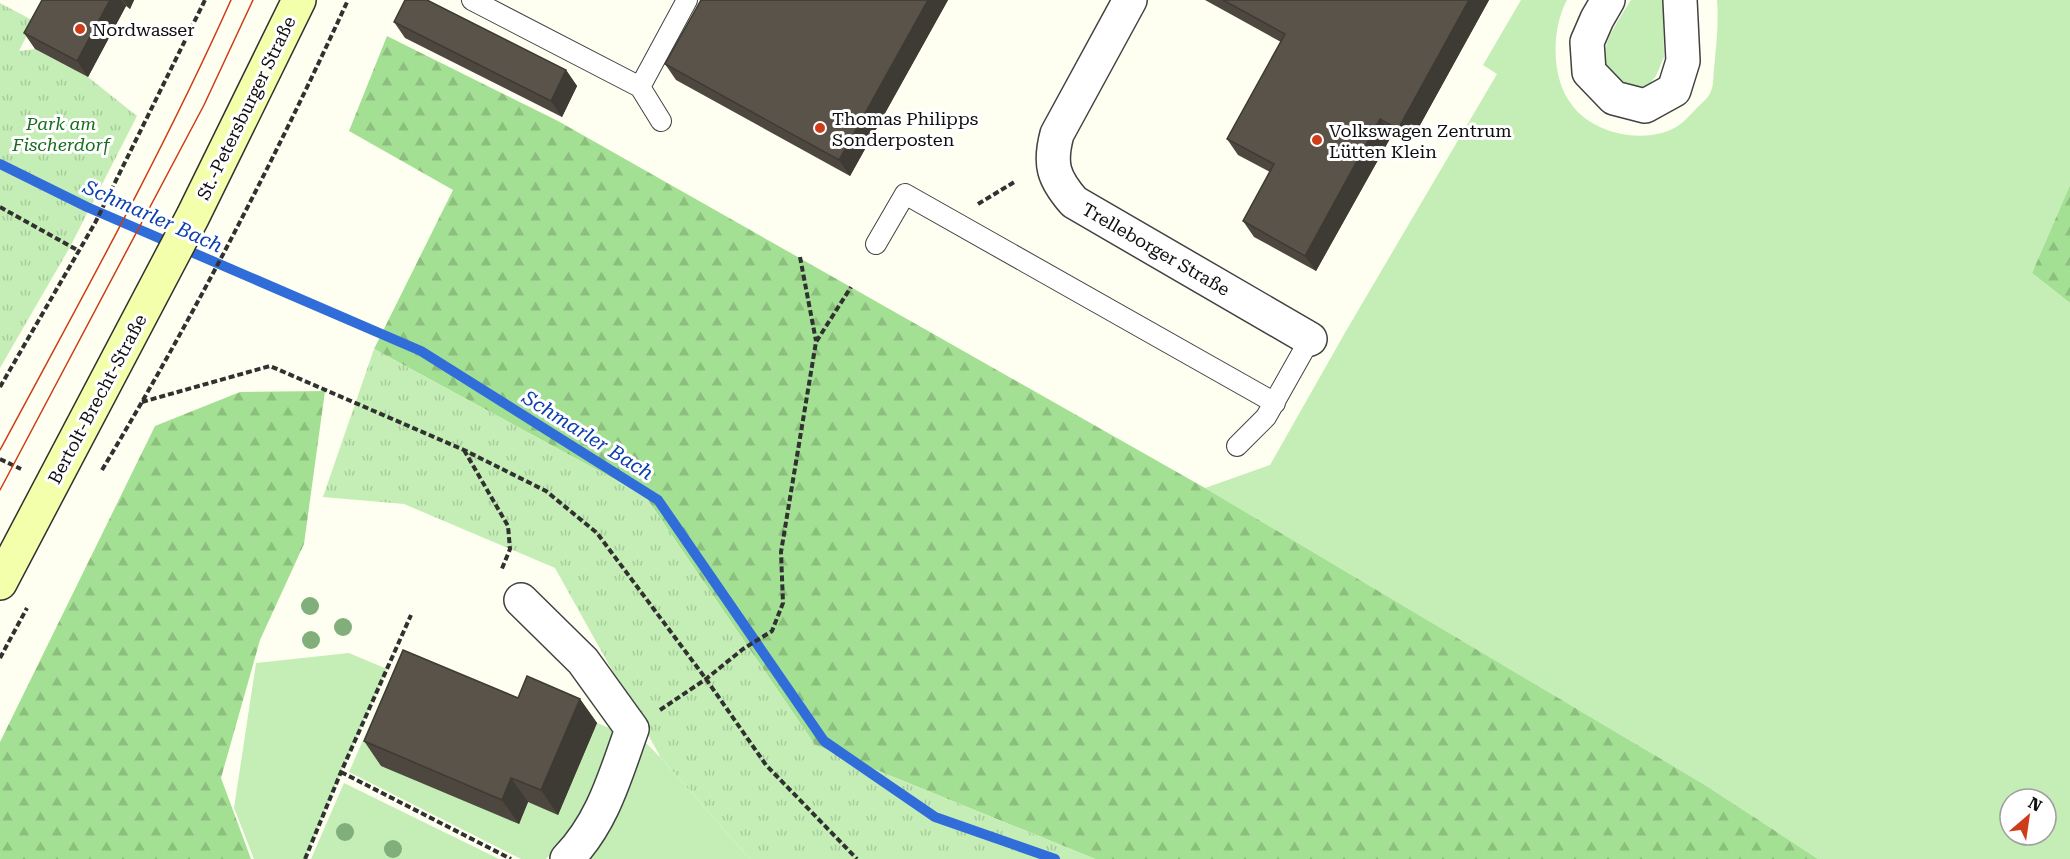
<svg xmlns="http://www.w3.org/2000/svg" width="2070" height="859" font-family="'Roboto Serif',serif">
  <style>
    .grass { fill: #c5eeb6; fill-rule: evenodd }
    .forest { fill: url(#forest-firs) }
    .park { fill: url(#park-tufts) }
    .lines { fill: none; stroke-linecap: round; stroke-linejoin: round }
    .stream { stroke: #316dd9; stroke-width: 10 }
    .service-casing { stroke: #424242; stroke-width: 22 }
    .minor-casing { stroke: #424242; stroke-width: 36 }
    .secondary-casing { stroke: #313131; stroke-width: 36 }
    .path { stroke: #313131; stroke-width: 4; stroke-dasharray: 6 3; stroke-linecap: butt }
    .service { stroke: #fff; stroke-width: 20 }
    .minor { stroke: #fff; stroke-width: 33 }
    .secondary { stroke: #f4ffac; stroke-width: 33 }
    .tram { stroke: #cd3d19; stroke-width: 1.5 }
    .tree { fill: #80af7c }
    .wall { fill: #4d4740 }
    .shaded-wall { fill: #3e3a34 }
    .building { fill: #59534a; stroke: #3e3a34; stroke-width: 1.5 }
    .poi-dot { fill: #cd3d19; stroke: #fff; stroke-width: 2 }
    .labels { text-anchor: middle; dominant-baseline: central; stroke-width: 6; stroke-linejoin: round; paint-order: stroke }
    .poi-label { font-size: 18px; fill: #0f0f0f; stroke: #fff; text-anchor: start }
    .street-label { font-size: 18px; fill: #0f0f0f; stroke: #fff }
    .park-label { font-size: 18px; font-style: italic; fill: #186e1c; stroke: #fff }
    .water-label { font-size: 20px; font-style: italic; fill: #0c3fad; stroke: #fff }
  </style>
  <defs>
    <pattern id="forest-firs" width="22" height="20" patternUnits="userSpaceOnUse" patternTransform="scale(1.5)"><rect width="22" height="20" fill="#a4e094"/><path d="M5 1l3.5 6h-7zM16 11l3.5 6h-7z" fill="#8cbf7e"/></pattern>
    <pattern id="park-tufts" width="24" height="20" patternUnits="userSpaceOnUse" patternTransform="scale(1.5)"><rect width="24" height="20" fill="#c5eeb6"/><path d="M3 7l-1-3M5 7V3M7 7l1-3M15 17l-1-3M17 17v-4M19 17l1-3" fill="none" stroke="#a8cb9b"/></pattern>
  </defs>
  <rect width="100%" height="100%" fill="#fefff1"/>
  <path class="grass" d="M1521 0H1567C1551 29 1551 79 1572 105 1593 134 1645 145 1676 127 1682 124 1688 117 1693 112 1698 106 1709 98 1711 91 1714 85 1713 76 1714 69 1716 46 1719 23 1717 0H2070V185L2032 273 2070 303V859H1818L1705 785 1205 488 1270 465 1346 331 1497 74 1483 65ZM2010 799H2046V835H2010Z
    M1631 0H1663L1664 57 1656 76 1644 90C1621 87 1599 74 1606 47 1609 33 1623 13 1631 0Z
    M349 653 387 669 341 772 305 859H254L234 808 256 663Z
    M394 670 420 675 528 802 558 814 597 723 622 733 593 807 546 859H521L349 772Z
    M632 729 661 758 750 859H567Z
    M344 783 499 859H311Z"/>
  <path class="forest" d="M387 36 558 121 1205 488 1705 785 1818 859H1095L815 745 645 496 374 349 453 190 349 131Z
    M2070 185V303L2032 273Z
    M325 391 304 544 260 640 221 778 251 859H0V742L155 426 240 392Z"/>
  <path class="park" d="M0 3 34 21 19 51 35 49 88 77 137 116 70 247 0 368Z
    M374 349 645 496 815 745 1095 859H750L661 758 555 568 404 504 323 497Z"/>
  <g class="lines">
    <path class="stream" d="M0 164 87 207 421 351 658 500 824 741 935 817 1055 859"/>
    <g class="service-casing">
      <path id="service" d="M472 0 640 87 661 121
        M640 87 687 0
        M876 244 905 194 1275 403
        M1237 446 1266 417 1310 339"/>
    </g>
    <g class="minor-casing">
      <path id="minor" d="M1130 0 1057 134C1049 164 1053 178 1074 202L1310 339
        M1608 0 1597 19 1587 42 1589 72 1614 98 1645 106 1674 90 1683 61 1680 0
        M521 600 583 661 632 729C615 776 603 822 567 859"/>
    </g>
    <g class="secondary-casing">
      <path id="secondary" d="M0 583 193 216 299 0"/>
    </g>
    <path class="path" d="M978 204 1016 181
      M0 207 79 251
      M800 257 816 341
      M0 387 95 223 205 0
      M142 402 270 366 464 450 546 491 597 533 706 679 766 765 857 859
      M464 450 508 526 510 549 501 571
      M0 459 21 469
      M102 470C193 318 274 161 348 0
      M0 658 27 608
      M660 710 706 679 743 649 772 631 783 603 781 552 816 342 851 287
      M341 772 511 859
      M305 859 341 772 411 615"/>
    <use href="#service" class="service"/>
    <use href="#minor" class="minor"/>
    <use href="#secondary" class="secondary"/>
    <path class="tram" d="M0 450C80 301 162 154 231 0
      M0 490 204 105 253 0"/>
  </g>
  <g class="tree">
    <circle cx="310" cy="606" r="9"/>
    <circle cx="343" cy="627" r="9"/>
    <circle cx="311" cy="640" r="9"/>
    <circle cx="345" cy="832" r="9"/>
    <circle cx="393" cy="849" r="9"/>
  </g>
  <path class="wall" d="M42 0H134L130 9 126 6 88 77 35 49 24 33Z
    M948 0 850 176 676 80 665 64Z
    M1205 0H1489L1409 145 1392 135 1316 271 1254 237 1243 221 1270 172 1238 155 1227 139 1281 42Z
    M394 22 566 70 577 86 562 117 405 38Z
    M518 698 580 699 597 723 558 815 528 802 519 824 381 766 364 741Z"/>
  <path class="shaded-wall" d="M110 0H121L126 6 88 77 77 61Z
    M123 0H134L130 9Z
    M928 0H948L850 176 839 160Z
    M1469 0H1489L1409 145 1398 129Z
    M566 70 577 86 562 117 551 101Z
    M1380 119 1392 135 1316 271 1305 256Z
    M580 699 597 723 558 815 541 790Z
    M511 778 528 802 519 824 502 800Z"/>
  <path class="building" d="M42 0H110L77 61 24 33Z
    M405 0H427L566 70 551 101 394 22Z
    M701 0H928L839 160 665 64Z
    M1223 0H1469L1398 129 1380 119 1305 256 1243 221 1274 164 1227 139 1285 34Z
    M403 650 518 698 527 676 580 699 541 790 511 778 502 800 364 741Z"/>
  <g class="poi-dot">
    <circle cx="80" cy="29" r="6"/>
    <circle cx="820" cy="128" r="6"/>
    <circle cx="1317" cy="140" r="6"/>
  </g>
  <g class="labels">
    <g class="poi-label">
      <text x="92" y="29">Nordwasser</text>
      <text x="832" y="118">Thomas Philipps<tspan x="832" dy="21">Sonderposten</tspan></text>
      <text x="1329" y="130">Volkswagen Zentrum<tspan x="1329" dy="21">Lütten Klein</tspan></text>
    </g>
    <g class="street-label">
      <text transform="translate(246 108) rotate(-64)">St.-Petersburger Straße</text>
      <text transform="translate(1156 249) rotate(30)">Trelleborger Straße</text>
      <text transform="translate(97 399) rotate(-62)">Bertolt-Brecht-Straße</text>
    </g>
    <g class="park-label">
      <text x="61" y="123">Park am<tspan x="61" dy="21">Fischerdorf</tspan></text>
    </g>
    <g class="water-label">
      <text transform="translate(153 216) rotate(24)">Schmarler Bach</text>
      <text transform="translate(588 435) rotate(32)">Schmarler Bach</text>
    </g>
  </g>
  <g transform="translate(2028 817) rotate(29)"><circle r="28" fill="#ffffff" stroke="#9f9f9f" stroke-width="1.5"/>
  <path d="M0-4.5L10 22L0 15L-10 22Z" fill="#cd3d19"/>
  <text y="-9" font-size="16" font-weight="bold" text-anchor="middle" fill="#0f0f0f">N</text>
  </g>
</svg>
